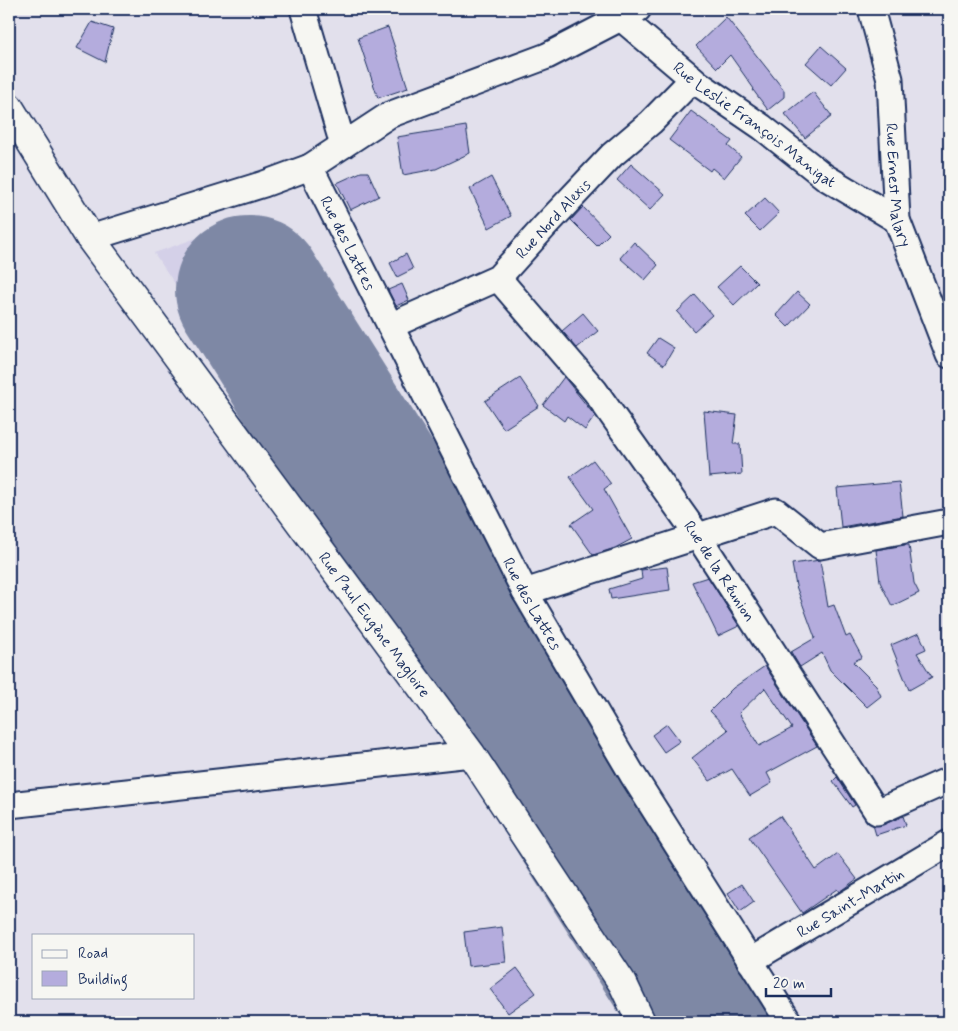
<svg xmlns="http://www.w3.org/2000/svg" width="958" height="1031" font-family="Mynerve,sans-serif">
	<style>
		.built { fill: #d4d0e8 }
		.lines { fill: none; stroke-linecap: round; stroke-linejoin: round }
		.runway { stroke: #7e88a5; stroke-width: 148 }
		.building { fill: #b4acdd; stroke: #1b2f5e; fill-rule: evenodd }
		.minor-casing { stroke: #1b2f5e; stroke-width: 29 }
		.secondary-casing { stroke: #1b2f5e; stroke-width: 31 }
		.minor { stroke: #f6f6f2; stroke-width: 25 }
		.secondary { stroke: #f6f6f2; stroke-width: 28 }
		.labels { text-anchor: middle; stroke-width: 4; stroke-linejoin: round; paint-order: stroke }
		.street-label { font-size: 16px; fill: #1b2f5e; stroke: #f6f6f2 }
	</style>
	<rect width="100%" height="100%" fill="#e2e0ec"/>
	<filter id="ink" filterUnits="userSpaceOnUse"><feTurbulence type="fractalNoise" baseFrequency=".02" numOctaves="2"/><feDisplacementMap in="SourceGraphic" scale="10" xChannelSelector="R" yChannelSelector="G"/><feConvolveMatrix kernelMatrix="1 2 1 2 8 2 1 2 1" color-interpolation-filters="sRGB"/></filter>
	<g filter="url(#ink)">
		<!-- built -->
		<path class="built" d="M259 216 773 1022H670L656 993 154 253Z"/>
		<g class="lines">
			<!-- runway -->
			<path class="runway" d="M249 290 712 1022"/>
		</g>
		<!-- building -->
		<path class="building" d="M726 17 784 90V97L768 110 753 90 754 89 730 55 717 68 696 46Z
			M92 22 113 29 105 62 77 48Z
			M388 27 408 88 378 98 358 38Z
			M821 46 846 68 831 85 806 63Z
			M813 92 832 116 805 138 785 114Z
			M691 111 732 141 728 146 741 157 724 178 712 168 710 171 669 140Z
			M466 126 470 153 436 169 403 175 397 137Z
			M631 164 665 194 650 210 617 180Z
			M361 172H368L379 196 350 210 337 183Z
			M491 177 511 216 489 228 470 189Z
			M765 198 779 213 760 231 745 216Z
			M583 207 609 234 597 246 571 220Z
			M634 242 658 265 645 280 620 258Z
			M406 254 413 269 397 277 390 263Z
			M740 266 757 283 734 305 717 287Z
			M402 284 409 300 396 306 388 290Z
			M797 292 810 304 788 327 776 315Z
			M695 295 712 315 694 331 677 312Z
			M583 313 598 331 577 348 562 331Z
			M658 338 674 348 664 365 647 353Z
			M564 377 595 416 585 430 567 416 564 421 543 405Z
			M520 378 539 406 504 429 485 401Z
			M704 411 737 415 733 444H740L742 474 709 477Z
			M593 460 611 484 604 489 632 539 615 548 593 555 571 524 593 509 570 477Z
			M899 482 903 516 841 527 837 488Z
			M905 545H909L914 583 919 593 892 606 880 582 876 550Z
			M820 560 828 607 834 605 846 637 850 635 862 657 853 662 876 685 881 696 867 707 830 670 822 653 800 667 791 652 815 638 796 586 792 564Z
			M667 567 670 590 611 599 609 589 642 579 641 570Z
			M708 577 739 626 718 636 692 582Z
			M919 633 926 649 917 653 932 677 909 690 891 645Z
			M765 666 817 746 767 773 772 783 750 796 732 769 710 781 692 758 728 730 710 711 733 688ZM765 688 792 728 759 746 739 713Z
			M667 724 680 741 664 752 652 735Z
			M837 777 855 805 852 807 833 781Z
			M780 816 816 870 838 854 857 879 839 892 837 889 802 913 749 837Z
			M903 816 906 825 876 835 873 825H883Z
			M742 884 754 902 740 912 728 893Z
			M502 927 506 962 468 966 464 932Z
			M517 968 536 993 508 1013 490 989Z"/>
		<g class="lines">
			<!-- minor casing -->
			<g class="minor-casing">
				<g id="minor">
					<path d="M303 9 343 145"/>
					<path id="s1" d="M871 9 890 79 897 220 949 355"/>
					<path id="s2" d="M621 18 699 84 762 127 825 177 897 220"/>
					<path id="s3" d="M310 167 525 592 632 774 789 1022"/>
					<path d="M90 238 264 184 310 167 389 115 547 56 638 9"/>
					<path id="s4" d="M498 278 595 391 698 536 877 812 949 780"/>
					<path id="s5" d="M390 326 498 278 545 226 612 155 651 122 693 79"/>
					<path d="M525 592 776 511 820 546 949 522"/>
					<path d="M9 805 471 754"/>
					<path id="s6" d="M750 961 949 843"/>
				</g>
			</g>
			<!-- secondary casing -->
			<g class="secondary-casing">
				<g id="secondary">
					<path id="s7" d="M9 107 90 238 471 754 623 984 641 1022"/>
				</g>
			</g>
			<!-- minor -->
			<use href="#minor" class="minor"/>
			<!-- secondary -->
			<use href="#secondary" class="secondary"/>
		</g>
	</g>
	<g class="labels">
		<!-- street labels -->
		<g class="street-label">
			<text dy="6" stroke="none"><textPath href="#s2" startOffset="171">Rue Leslie François Manigat</textPath></text>
			<text dy="6" stroke="none"><textPath href="#s1" startOffset="179">Rue Ernest Malary</textPath></text>
			<text dy="6" stroke="none"><textPath href="#s5" startOffset="199">Rue Nord Alexis</textPath></text>
			<text dy="6" stroke="none"><textPath href="#s3" startOffset="85">Rue des Lattes</textPath></text>
			<text dy="6" stroke="none"><textPath href="#s4" startOffset="368">Rue de la Réunion</textPath></text>
			<text dy="6" stroke="none"><textPath href="#s3" startOffset="490">Rue des Lattes</textPath></text>
			<text dy="6" stroke="none"><textPath href="#s7" startOffset="634">Rue Paul Eugène Magloire</textPath></text>
			<text dy="6" stroke="none"><textPath href="#s6" startOffset="116">Rue Saint-Martin</textPath></text>
		</g>
	</g>
	<!-- margin -->
	<rect width="958" height="1031" fill="none" stroke="#f6f6f2" stroke-width="30"/>
	<rect x="15" y="15" width="928" height="1001" fill="none" stroke="#1b2f5e" stroke-width="2" filter="url(#ink)"/>
	<!-- legend -->
	<rect x="32" y="934" width="162" height="65" fill="#f6f6f2" stroke="#9ea6b7"/>
	<rect x="42" y="950" width="25" height="8" fill="#f6f6f2" stroke="#9ea6b7"/>
	<text x="78" y="958" font-size="15" fill="#1b2f5e">Road</text>
	<rect x="42" y="971" width="25" height="15" fill="#b4acdd" stroke="#9ea6b7"/>
	<text x="78" y="984" font-size="15" fill="#1b2f5e">Building</text>
	<!-- scale -->
	<path d="M766 988v8h65v-8" fill="none" stroke="#1b2f5e" stroke-width="2.5"/>
	<text x="773" y="988" font-size="15" fill="#1b2f5e" stroke="#f6f6f2" stroke-width="4" paint-order="stroke">20 m</text>
</svg>
